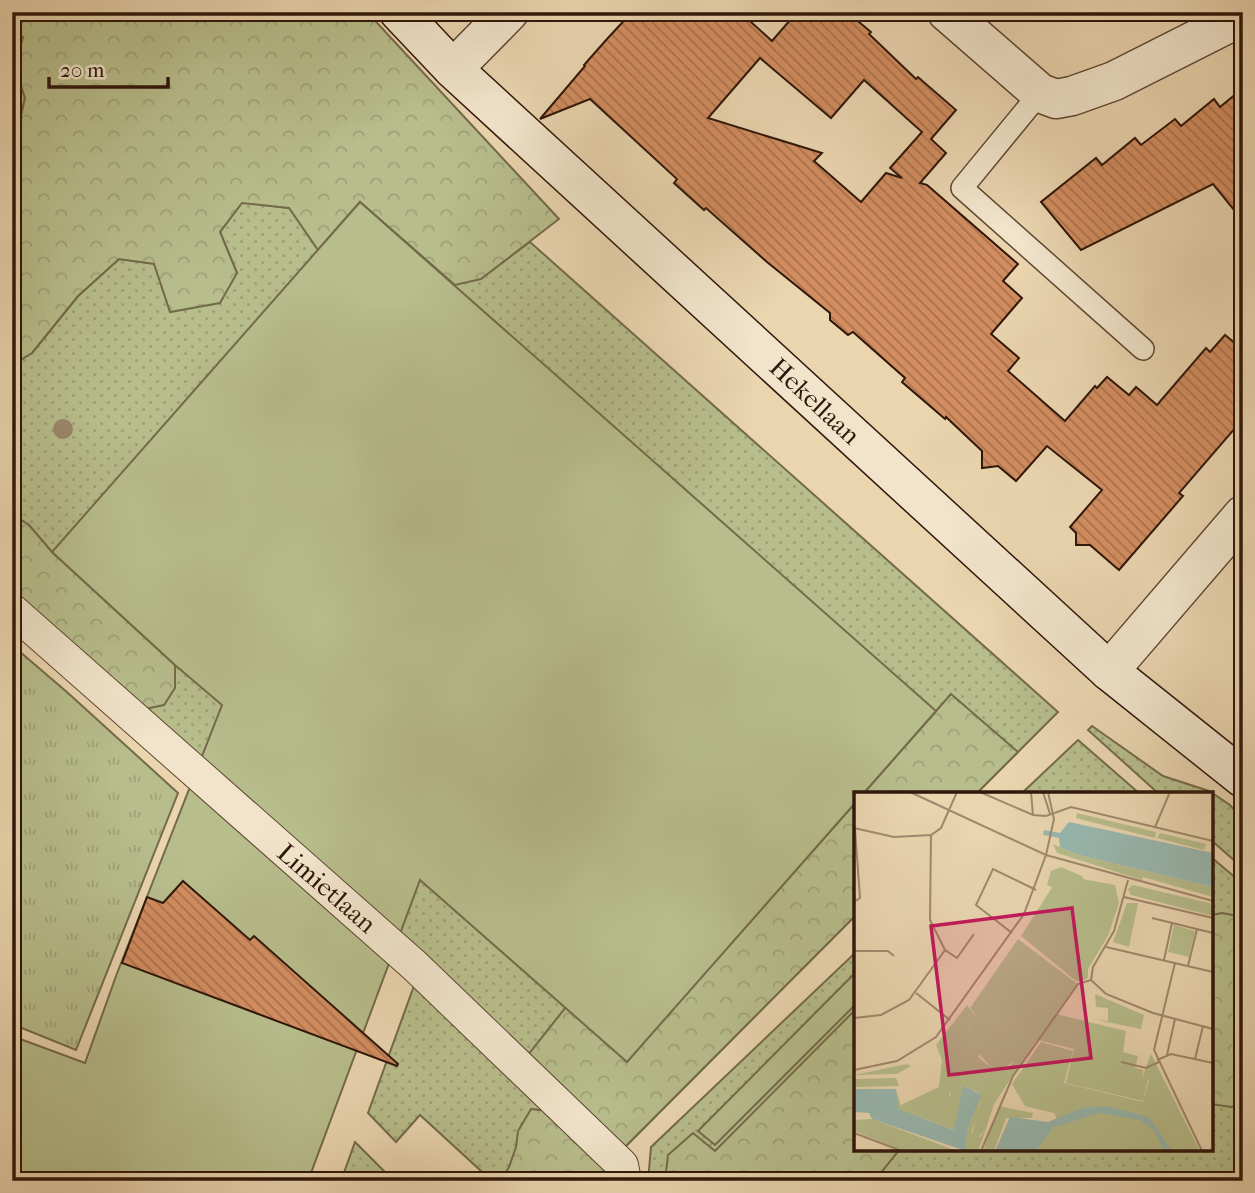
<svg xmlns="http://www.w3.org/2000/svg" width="1255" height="1193" font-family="'IM FELL French Canon',serif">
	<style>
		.grass { fill: url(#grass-dots); stroke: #736a4a; stroke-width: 2 }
		.forest { fill: url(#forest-crowns); stroke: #736a4a; stroke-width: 2 }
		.park { fill: url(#park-tufts); stroke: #736a4a; stroke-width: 2 }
		.pitch { fill: #b7bd8b; stroke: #736a4a; stroke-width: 2 }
		.building { fill: url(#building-back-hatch); stroke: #2f160a; stroke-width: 2; fill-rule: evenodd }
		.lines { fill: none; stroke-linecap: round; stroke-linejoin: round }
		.service-casing { stroke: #5e4633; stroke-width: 24 }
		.pedestrian-casing { stroke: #5e4633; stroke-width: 34 }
		.minor-casing { stroke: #5e4633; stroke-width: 41 }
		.secondary-casing { stroke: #2f160a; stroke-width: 41 }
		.service { stroke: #f1e4cb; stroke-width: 21 }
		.pedestrian { stroke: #f1e4cb; stroke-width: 32 }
		.minor { stroke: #f1e4cb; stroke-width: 38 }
		.secondary { stroke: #f1e4cb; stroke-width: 38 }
		.tree { fill: #9a876a }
		.labels { text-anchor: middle; stroke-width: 7; stroke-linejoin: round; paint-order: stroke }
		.street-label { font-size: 26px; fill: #2f160a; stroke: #f1e4cb }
		.inset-road { fill: none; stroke: #9f896d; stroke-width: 2 }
		.view { fill: #c2185b; fill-opacity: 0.15; stroke: #c2185b; stroke-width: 3.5 }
		.inset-edge { fill: none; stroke: #2f160a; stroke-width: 3.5 }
	</style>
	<defs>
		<pattern id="grass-dots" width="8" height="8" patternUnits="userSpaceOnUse" patternTransform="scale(1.75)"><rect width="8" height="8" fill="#b7bd8b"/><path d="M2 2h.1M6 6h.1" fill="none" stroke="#9ea277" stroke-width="1.8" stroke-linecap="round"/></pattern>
		<pattern id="forest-crowns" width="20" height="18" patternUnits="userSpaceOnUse" patternTransform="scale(1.75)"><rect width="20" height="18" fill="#b7bd8b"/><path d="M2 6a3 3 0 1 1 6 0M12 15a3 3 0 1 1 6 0" fill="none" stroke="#9ea277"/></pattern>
		<pattern id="park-tufts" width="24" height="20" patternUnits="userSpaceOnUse" patternTransform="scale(1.75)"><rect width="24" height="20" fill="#b7bd8b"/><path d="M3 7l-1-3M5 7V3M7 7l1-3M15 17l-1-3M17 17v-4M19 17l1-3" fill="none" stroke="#9ea277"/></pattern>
		<pattern id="building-back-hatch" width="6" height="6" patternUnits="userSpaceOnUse" patternTransform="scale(1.75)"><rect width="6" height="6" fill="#d28d60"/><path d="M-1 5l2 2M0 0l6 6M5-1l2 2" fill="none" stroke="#ab724d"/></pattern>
	</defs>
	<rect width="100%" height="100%" fill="#ead5af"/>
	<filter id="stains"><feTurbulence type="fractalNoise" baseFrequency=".00286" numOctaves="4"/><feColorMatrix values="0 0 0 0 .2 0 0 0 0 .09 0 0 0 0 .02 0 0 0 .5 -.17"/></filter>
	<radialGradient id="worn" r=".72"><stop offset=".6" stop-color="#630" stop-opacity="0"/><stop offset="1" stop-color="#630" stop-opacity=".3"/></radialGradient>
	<!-- grass -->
	<path class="grass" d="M24 36 15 67 25 98 18 129 16 160 12 164V41Z
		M242 202 289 208 360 202 481 278 530 242 1058 712 976 794H856V915L622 1150 140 710 52 552 29 525 12 514V365L32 353 78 296 119 259 237 273 220 232Z
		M1092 726 1163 776 1209 791 1230 805 1243 820V868L1211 840V794H1159L1088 730Z
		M1078 740 1140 794H1021Z
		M1211 857 1243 884V1181H648L651 1147 856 952V1149H1211Z
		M415 983 611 1171 609 1181H474L481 1171 420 1115 396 1142 368 1113Z
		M355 1142 394 1181H341Z"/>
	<!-- forest -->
	<path class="forest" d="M12 12H367L559 219 481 279 455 285 360 202 318 250 289 208 242 203 220 232 237 273 220 303 170 312 154 264 119 259 78 296 32 353 12 365V164L16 160 18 129 25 98 15 67 23 37 12 41Z
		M12 514 29 525 52 552 175 665V688L164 705 140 710 12 600Z
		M951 694 1018 752 976 794H863Z
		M856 802V915L622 1150 524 1060 566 1007 627 1061Z
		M1222 913 1243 917V1103L1231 1107 1211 1104V915Z
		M856 1009V1149H900L879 1175V1181H665L668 1155 693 1133 715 1151Z
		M531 1109 548 1111 611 1171 609 1181H500L509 1167 516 1147 518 1131Z"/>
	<!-- park -->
	<path class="park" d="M12 645 68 693 178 793 76 1050 12 1024Z"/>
	<!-- pitch -->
	<path class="pitch" d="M360 202 936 711 863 794H856V802L627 1062 420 880 308 1181H12V1036L85 1063 116 976 222 705 175 665 52 552Z
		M856 972V1004L715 1145 698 1131Z"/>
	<!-- building -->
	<path class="building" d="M632 12H740L772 41 797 12H847L871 32 869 34 916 79 918 77 956 110 931 139 946 153 920 183 927 185 1018 264 1003 281 1022 298 991 334 1019 358 1008 371 1065 421 1095 386 1097 388 1107 377 1129 395 1136 387 1157 405 1206 348 1210 352 1225 335 1243 350V419L1179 493 1183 496 1119 570 1090 545H1076V533L1070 527 1102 490 1047 446 1016 481 998 466 982 468V451L946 417 945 419 902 382 905 378 853 332 848 335 830 320V313L767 262 706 208 704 210 674 183 677 179 590 99 540 119 585 66 584 65 607 39ZM760 58 831 118 864 80 922 132 890 168 902 178 886 173 861 202 814 161 822 153 708 118Z
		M1243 88V221L1213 184 1081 250 1041 202 1096 158 1102 165 1135 138 1141 145 1175 119 1181 126 1214 99 1220 107Z
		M183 881 250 940 254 936 398 1064 397 1066 122 963 147 897 163 903Z"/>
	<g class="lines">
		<!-- service casing -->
		<g class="service-casing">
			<path id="service" d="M1040 93 962 188 1143 349"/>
		</g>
		<!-- pedestrian casing -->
		<g class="pedestrian-casing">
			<path id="pedestrian" d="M12 610 414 965 622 1165 625 1181"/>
		</g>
		<!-- minor casing -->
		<g class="minor-casing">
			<path id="minor" d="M947 12 1040 93 1056 99 1072 96 1114 81 1243 16
				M453 69 509 12
				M1109 671 1243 515"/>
		</g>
		<!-- secondary casing -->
		<g class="secondary-casing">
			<path id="secondary" d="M399 12 453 69 1109 671 1243 778"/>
		</g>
		<!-- service -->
		<use href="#service" class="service"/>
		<!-- pedestrian -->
		<use href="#pedestrian" class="pedestrian"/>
		<!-- minor -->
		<use href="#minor" class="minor"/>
		<!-- secondary -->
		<use href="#secondary" class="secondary"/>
	</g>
	<!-- trees -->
	<circle class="tree" cx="63" cy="429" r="10"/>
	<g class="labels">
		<!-- street labels -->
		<g class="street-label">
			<text transform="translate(815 401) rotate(43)" y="9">Hekellaan</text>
			<text transform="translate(327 888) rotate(41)" y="9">Limietlaan</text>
		</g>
	</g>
	<!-- overview -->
	<g transform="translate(854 792)">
		<rect width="359" height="359" fill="#ead5af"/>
		<path d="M223 21 302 40 301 46 233 29 222 26ZM306 41 352 52 350 58 303 46ZM199 52 225 63 359 95V105L289 85 288 88 203 61ZM212 84 261 93 265 111 254 144 234 177V186L228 189H222L167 144 204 86ZM279 93 359 112V124L277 103 274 97ZM273 111H284L275 155 259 150ZM320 133 341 139 335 165 314 160ZM164 147 223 192 177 256 149 277 145 290 123 300 109 293 101 338 43 317 42 297 47 314 96 308 99 280 114 279 122 286 136 274 115 251 121 222 116 216ZM241 202 290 223 287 237 239 227 254 229V216L242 215ZM53 272 57 274 43 282 0 283ZM42 286 45 294 0 295V287ZM126 304 125 322 117 340 126 345 132 337 124 359H112L113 339ZM145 314 179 321 178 326H152L140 359H129Z" fill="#b7bd8b"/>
		<path d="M207 75 228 84 237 102 229 106 215 103 193 93 197 79ZM193 110 205 114 212 128 211 136 202 141 187 129 186 119ZM256 127 253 144 240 159 241 148ZM182 132 207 153 235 164 231 185 223 187 184 152ZM169 151 223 192 213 205 206 201 212 193 164 160ZM113 213 122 225 114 237 120 242 115 251 128 252 124 265 140 278 127 291 119 284 114 285V279L99 280 103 289 95 303 103 311 98 334 47 313 85 295 88 268 82 253ZM171 252 177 256 140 312 132 337 122 347 117 345 126 314 123 300 145 290V279L154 277ZM18 327 103 359H50L0 339V328Z" fill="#b7bd8b"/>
		<path d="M187 250 219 259 210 291 289 310 295 288 288 286 297 262 346 359H182L192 342 205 332 200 321 171 314 158 292Z" fill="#b7bd8b"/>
		<path d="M166 161 212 193 194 220 272 239 269 260 284 264 281 276 289 278 288 286 294 288 289 309 212 291 220 257 176 246 160 269 114 237Z" fill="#b7bd8b"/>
		<path d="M215 30 359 61V95L225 63 206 55 205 46 189 43 190 38 206 41ZM109 293 127 303 113 339 112 359 18 327 15 321 0 320V297H42L44 317 100 338ZM253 314 295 325 318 359H310L300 339 286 328 245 321 199 336 182 359H141L156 325 194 330 228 316Z" fill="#98b8b0"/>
		<path class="inset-road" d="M56 0 192 63 200 27 194 0M126 0 179 23 192 24 217 15 359 49M177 0 179 23M189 0 196 22M301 35 316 0M0 36 40 45 77 43 87 36 103 0M77 43 76 128 91 158M270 105 359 126M0 110 6 106 1 37M298 126 359 141M158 141 122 113 139 77 182 98M252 155 359 180M91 158 103 166 120 142M0 159H34L40 164M310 168 318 131M321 171 300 258 348 359M334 174 343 137M237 188 252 202 299 221 359 237M237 188 239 175 260 139 274 88M62 201 96 228M0 226 27 223 55 208 91 158M313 263 321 227M341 267 349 234M303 268 317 262 359 271M267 270 292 276 305 270M0 278 43 269 82 245 170 122 192 63 359 109M0 341 48 359M127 359 159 284 224 192 237 188"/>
		<path class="view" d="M218 116 237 266 95 283 77 134Z"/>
		<rect width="359" height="359" class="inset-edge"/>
	</g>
	<!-- margin -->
	<rect width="1255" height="1193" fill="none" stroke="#ead5af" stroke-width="42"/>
	<rect x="14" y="14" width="1227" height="1165" fill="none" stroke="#2f160a" stroke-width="3.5"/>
	<rect x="21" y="21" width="1213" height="1151" fill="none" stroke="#2f160a" stroke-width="2"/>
	<!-- scale -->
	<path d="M49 77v10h119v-10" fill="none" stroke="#2f160a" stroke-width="3.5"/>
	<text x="60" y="77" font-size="21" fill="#2f160a" stroke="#f1e4cb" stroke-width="5" paint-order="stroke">20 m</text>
	<rect width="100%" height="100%" filter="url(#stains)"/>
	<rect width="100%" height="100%" fill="url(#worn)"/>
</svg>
